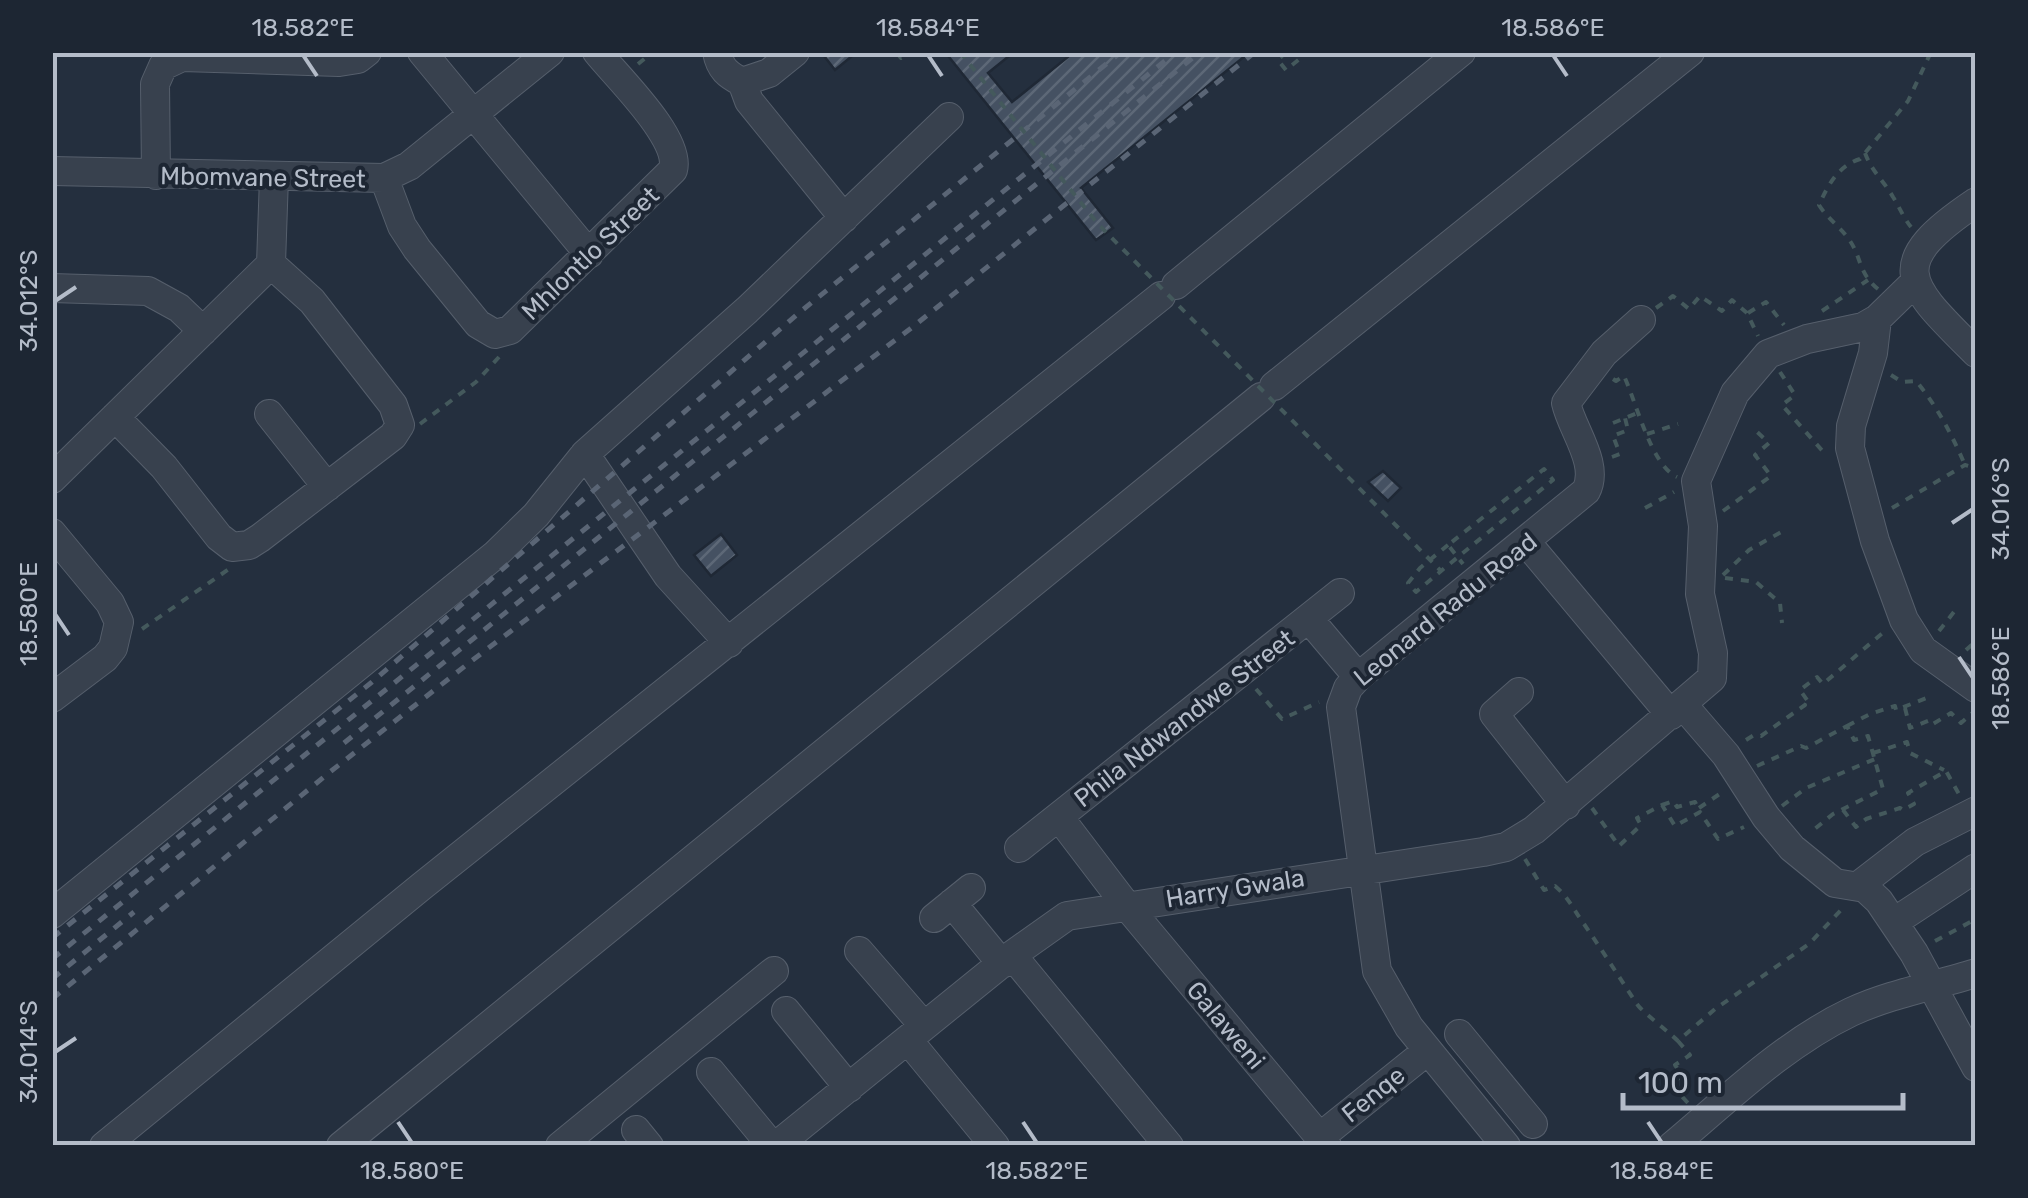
<svg xmlns="http://www.w3.org/2000/svg" width="2028" height="1198" font-family="Rubik,sans-serif">
	<style>
		.building { fill: url(#building-hatch); stroke: #1f2835; stroke-width: 2.5 }
		.lines { fill: none; stroke-linecap: round; stroke-linejoin: round }
		.minor-casing { stroke: #565f6c; stroke-width: 30 }
		.path { stroke: #44595c; stroke-width: 4; stroke-dasharray: 8 8; stroke-linecap: butt }
		.minor { stroke: #38414e; stroke-width: 28 }
		.rail { stroke: #5a6575; stroke-width: 5; stroke-dasharray: 10 10; stroke-linecap: butt }
		.path-bridge { stroke: #44595c; stroke-width: 4; stroke-dasharray: 8 8; stroke-linecap: butt }
		.ticks { fill: none; stroke: #b4bcc9; stroke-width: 4 }
		.labels { text-anchor: middle; stroke-width: 8; stroke-linejoin: round; paint-order: stroke }
		.street-label { font-size: 25px; fill: #b4bcc9; stroke: #1d2633 }
		.neatline { fill: none; stroke: #b4bcc9; stroke-width: 4 }
		.ticks-label { font-size: 25px; text-anchor: middle; fill: #b4bcc9 }
	</style>
	<defs>
		<pattern id="building-hatch" width="6" height="6" patternUnits="userSpaceOnUse" patternTransform="scale(2.5)"><rect width="6" height="6" fill="#455162"/><path d="M-1 1l2-2M0 6l6-6M5 7l2-2" fill="none" stroke="#5d6877"/></pattern>
	</defs>
	<rect width="100%" height="100%" fill="#242f3e"/>
	<!-- building -->
	<path class="building" d="M821 52H857L835 70Z
		M945 52H1014L988 73 1012 102 1074 52H1250L1081 188 1113 228 1096 240Z
		M1383 471 1401 488 1388 501 1368 482Z
		M721 534 737 555 711 576 694 555Z"/>
	<g class="lines">
		<!-- minor casing -->
		<g class="minor-casing">
			<path id="minor" d="M422 52 589 254
				M717 52C720 69 728 75 742 82L769 73 795 52
				M742 82 749 101 844 218
				M52 171 384 178 409 166 550 52
				M156 175 155 84 163 66 182 57 339 62 358 59 367 52
				M384 178 402 226 417 249 478 324 495 334 510 330 673 170C682 139 617 77 597 52
				M1976 202C1882 265 1907 284 1976 353
				M1176 285 1461 52
				M52 288 148 291 179 308 203 331
				M1877 319 1873 353 1851 426 1850 448 1875 541 1904 620 1923 650 1976 688
				M1274 386 1690 52
				M269 414 327 487
				M115 417 164 467 219 537 232 547 249 545 260 538 393 436 400 425 393 405 312 301 271 264
				M585 454 668 576 729 643
				M52 479 271 264 274 177
				M52 533 110 603 119 622 113 648 105 658 52 698
				M1527 543 1671 715
				M1309 619 1358 677
				M1519 692 1494 714 1566 805
				M1683 705 1726 755 1766 817 1792 848 1835 883 1865 888 1879 901 1914 953 1976 1067
				M1059 817 1126 905 1327 1146
				M1019 848 1340 593
				M1858 886 1915 842 1976 811
				M952 903 1002 964
				M52 914 495 555 536 515 585 454 747 310 949 117
				M934 918 971 888
				M1894 922 1976 868
				M859 951 924 1026
				M1012 955 1169 1146
				M786 1011 849 1088
				M1459 1034 1533 1124
				M908 1040 995 1146
				M711 1072 772 1146
				M636 1130 649 1146
				M1320 1137 1427 1051
				M104 1146 422 886 1161 296
				M341 1146 1261 397
				M560 1146 774 971
				M776 1146 1012 955 1067 916 1483 852 1506 847 1534 830 1712 678 1713 653 1700 594 1703 526 1696 481 1735 393 1768 354 1807 339 1863 327 1877 319 1915 282
				M1506 1146 1409 1027 1377 971 1341 707 1348 688 1358 677 1586 491C1600 464 1572 430 1566 403L1604 353 1641 320
				M1672 1146C1729 1098 1784 1044 1851 1012 1890 994 1934 986 1976 973"/>
		</g>
		<!-- path -->
		<path class="path" d="M896 52 901 58 908 52
			M1286 52 1278 60 1286 70 1308 52
			M638 64 653 52
			M1865 153C1872 172 1884 181 1893 197 1900 208 1903 217 1911 227
			M1878 289C1858 273 1862 257 1848 238 1839 226 1827 218 1819 205 1828 185 1838 166 1860 159L1908 101 1931 52
			M1656 308 1673 296 1689 309 1700 296 1722 311 1732 300 1747 313 1758 336
			M1822 311 1868 280
			M1748 313 1766 302 1784 325
			M1780 372 1795 395 1782 405 1827 456
			M1891 375 1902 382 1916 381C1937 406 1952 435 1965 465
			M1613 379 1616 381 1624 376C1637 404 1651 465 1677 477
			M1613 423 1640 412
			M420 424 476 382 499 357
			M1647 434 1678 424
			M1612 457 1620 454 1613 436 1628 430 1625 418
			M1645 508 1674 492
			M1892 508 1965 465 1976 468
			M1723 511 1771 476 1755 455 1769 443 1755 430
			M1448 545 1420 568 1408 583 1416 592C1461 554 1507 517 1553 480L1544 469 1448 545 1463 564
			M1723 575 1749 550 1783 531
			M1725 578 1756 582 1780 603 1782 623
			M142 629 229 569
			M1939 631 1957 608
			M1966 650 1976 641
			M1256 689 1282 719 1319 702
			M1905 708 1910 728 1930 720 1933 724 1951 713 1961 723 1976 710
			M1847 726 1870 714 1895 706 1896 710 1929 697
			M1746 740 1754 735 1761 736 1805 705 1802 704 1807 700 1800 690 1817 677 1823 684 1886 630
			M1873 753 1907 742 1910 753 1944 770
			M1757 766 1801 746 1806 748 1847 726 1854 740 1868 736 1883 789 1833 814 1811 832
			M1662 805 1673 801 1677 807 1695 802 1700 812
			M1782 806 1806 788 1875 759
			M1592 808 1619 846 1641 825 1637 818 1662 805 1675 826 1700 812 1718 839 1744 827
			M1699 808 1724 791
			M1843 810 1856 827 1866 819 1900 808 1903 810 1914 804 1908 793 1946 771 1960 796
			M1525 859 1544 890 1555 886C1569 898 1573 909 1584 924 1602 950 1619 977 1637 1004 1641 1011 1669 1032 1678 1041L1715 1009 1809 944 1842 909
			M1935 941 1976 919
			M1678 1041 1690 1055 1675 1065 1682 1075 1671 1085 1689 1104"/>
		<!-- minor -->
		<use href="#minor" class="minor"/>
		<!-- rail -->
		<path class="rail" d="M344 743 1200 52
			M52 938 372 682 800 312 1121 52
			M52 959 1176 52
			M52 979 134 912
			M52 999 330 772 474 659 910 329 1255 52"/>
		<!-- path-bridge -->
		<path class="path-bridge" d="M960 52 1098 224 1440 570"/>
	</g>
	<!-- ticks -->
	<path class="ticks" d="M303 55 317 76M928 55 942 76M1553 55 1567 76M55 301 76 287M1952 523 1973 509M55 614 69 635M1959 657 1973 678M55 1052 76 1038M398 1122 412 1143M1023 1122 1037 1143M1648 1122 1662 1143"/>
	<g class="labels">
		<!-- street labels -->
		<g class="street-label">
			<text transform="translate(263 177) rotate(1)" y="9">Mbomvane Street</text>
			<text transform="translate(590 253) rotate(-44)" y="9">Mhlontlo Street</text>
			<text transform="translate(1445 609) rotate(-39)" y="9">Leonard Radu Road</text>
			<text transform="translate(1184 718) rotate(-38)" y="9">Phila Ndwandwe Street</text>
			<text transform="translate(1235 888) rotate(-9)" y="9">Harry Gwala</text>
			<text transform="translate(1226 1025) rotate(50)" y="9">Galaweni</text>
			<text transform="translate(1373 1094) rotate(-39)" y="9">Fenqe</text>
		</g>
	</g>
	<!-- border -->
	<rect width="2028" height="1198" fill="none" stroke="#1d2633" stroke-width="110"/>
	<!-- scale -->
	<path d="M1623 1093v15h280v-15" fill="none" stroke="#b4bcc9" stroke-width="5"/>
	<text x="1638" y="1093" font-size="30" fill="#b4bcc9" stroke="#1d2633" stroke-width="8" paint-order="stroke">100 m</text>
	<rect x="55" y="55" width="1918" height="1088" class="neatline"/>
	<g class="ticks-label">
		<text x="303" y="36">18.582°E</text>
		<text x="928" y="36">18.584°E</text>
		<text x="1553" y="36">18.586°E</text>
		<text transform="translate(28 301) rotate(-90)" y="9">34.012°S</text>
		<text transform="translate(2000 509) rotate(-90)" y="9">34.016°S</text>
		<text transform="translate(28 614) rotate(-90)" y="9">18.580°E</text>
		<text transform="translate(2000 678) rotate(-90)" y="9">18.586°E</text>
		<text transform="translate(28 1052) rotate(-90)" y="9">34.014°S</text>
		<text x="412" y="1179">18.580°E</text>
		<text x="1037" y="1179">18.582°E</text>
		<text x="1662" y="1179">18.584°E</text>
	</g>
</svg>
